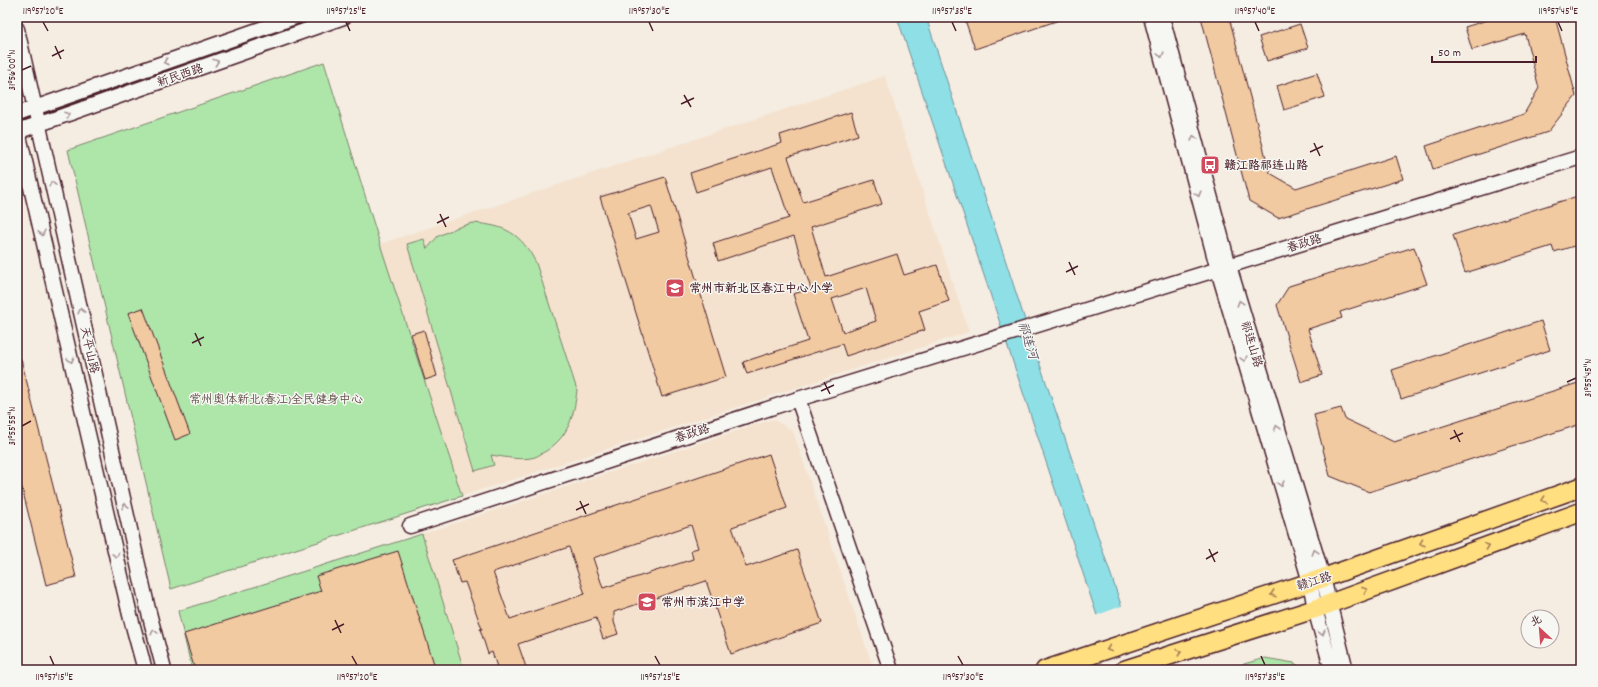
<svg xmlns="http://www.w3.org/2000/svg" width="1598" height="687" font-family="Dekko,'LXGW WenKai TC',sans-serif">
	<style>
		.built { fill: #f4e2ce }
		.green { fill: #aee6aa; stroke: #7c826a }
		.water { fill: #8edfe6; stroke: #73929b }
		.pier { fill: #f5ede2 }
		.building { fill: #f1caa1; stroke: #4a1f2b; fill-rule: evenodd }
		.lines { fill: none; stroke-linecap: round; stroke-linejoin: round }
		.minor-casing { stroke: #4a1f2b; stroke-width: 17 }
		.major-casing { stroke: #4a1f2b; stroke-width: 21 }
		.minor { stroke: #f6f6f2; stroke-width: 14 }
		.major { stroke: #ffdf80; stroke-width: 18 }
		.oneway { stroke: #a99598 }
		.oneway2 { stroke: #a47f56 }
		.ticks { fill: none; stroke: #4a1f2b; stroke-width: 1.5 }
		.labels { text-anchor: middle; stroke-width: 3; stroke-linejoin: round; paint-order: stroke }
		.street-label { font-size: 12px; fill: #4a1f2b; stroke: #f6f6f2 }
		.poi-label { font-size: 12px; font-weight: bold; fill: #4a1f2b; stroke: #f6f6f2; text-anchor: start }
		.park-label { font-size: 12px; fill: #63514b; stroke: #f6f6f2 }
		.water-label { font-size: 13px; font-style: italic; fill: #5b4f5a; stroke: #f6f6f2 }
		.neatline { fill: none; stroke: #4a1f2b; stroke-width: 1.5 }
		.ticks-label { font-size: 10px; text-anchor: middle; fill: #4a1f2b }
	</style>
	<rect width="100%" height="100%" fill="#f5ede2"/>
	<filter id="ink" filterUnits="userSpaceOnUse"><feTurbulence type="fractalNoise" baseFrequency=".025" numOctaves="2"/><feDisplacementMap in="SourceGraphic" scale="8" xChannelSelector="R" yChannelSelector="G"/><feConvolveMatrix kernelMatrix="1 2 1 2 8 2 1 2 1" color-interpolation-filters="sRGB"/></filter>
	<g filter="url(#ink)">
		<!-- built -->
		<path class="built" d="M885 76 969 332 462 496 380 244Z
			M773 419 793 431 874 670H464L422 534Z"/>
		<!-- green -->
		<path class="green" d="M324 62 380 244 462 496 171 589 68 150Z
			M472 223C505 225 521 233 536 263L577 390C574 416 569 436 546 451 542 453 538 456 535 457 523 461 504 457 491 455L494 465 475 471 407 244 424 239 427 249 438 236 456 228Z
			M422 534 464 670H192L178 611Z
			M1265 658 1294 663 1305 670H1223Z"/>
		<!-- water -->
		<path class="water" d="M897 17H926L1022 311 1143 670H1115L1000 323Z"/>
		<!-- pier -->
		<path class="pier" d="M1124 605 1145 670H1113L1095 616Z"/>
		<!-- building -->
		<path class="building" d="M974 17H1062V19L975 49 965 20Z
			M1201 17H1229L1270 173 1296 188 1396 156 1403 179 1278 218 1249 201Z
			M1497 17H1555L1576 96 1548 132 1433 169 1426 146 1524 114 1539 88 1525 34 1472 50 1465 27Z
			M1300 24 1308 48 1267 61 1259 37Z
			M1317 73 1325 97 1284 110 1277 86Z
			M851 112 858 135 788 157 803 202 874 180 882 204 811 227 826 277 897 254 904 275 937 265 949 301 919 311 925 330 846 356 842 344 747 374 743 362 808 341 793 294 811 289 794 236 718 261 713 243 789 218 772 167 696 192 690 173 782 143 780 135ZM866 288 876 321 843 332 832 299Z
			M665 177 726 377 662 397 600 197ZM651 206 659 232 636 239 628 213Z
			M1581 195V244L1554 252 1552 246 1465 273 1453 235Z
			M1414 247 1427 284 1340 312 1342 318 1308 329 1322 375 1301 382 1277 305 1289 286Z
			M143 308 190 434 175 440 128 313Z
			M1541 321 1550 350 1401 399 1392 370Z
			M424 330 437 376 425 380 411 334Z
			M17 359H21L76 577 46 585 17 468Z
			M1581 382V424L1369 492 1330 476 1314 415 1341 408 1345 419 1394 442Z
			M769 454 787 508 732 527 746 567 797 550 822 623 731 654 706 581 614 612V622L618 634 603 639 596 618 518 644 527 670H498L492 652 488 654 480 629H482L465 582 460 583 452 560ZM691 525 698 548 691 550 693 559 603 588 593 558ZM569 547 585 594 510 619 493 572Z
			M398 551 436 670H195L184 634 321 591 316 576Z"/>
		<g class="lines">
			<!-- minor casing -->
			<g class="minor-casing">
				<path id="minor" d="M1151 17 1218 270 1310 582 1315 609 1332 670
					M1162 17 1229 266 1323 578 1346 670
					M17 29 148 609 164 670
					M17 114 295 17
					M17 127 130 615 145 670
					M17 132 344 17
					M798 399 891 670
					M410 526 798 399 1581 157"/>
			</g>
			<!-- major casing -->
			<g class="major-casing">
				<path id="major" d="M1045 670 1323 578 1581 487
					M1124 670 1315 609 1581 512"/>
			</g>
			<!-- minor -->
			<use href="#minor" class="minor"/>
			<!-- major -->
			<use href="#major" class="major"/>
		</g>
		<!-- one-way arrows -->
		<defs><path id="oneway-chevron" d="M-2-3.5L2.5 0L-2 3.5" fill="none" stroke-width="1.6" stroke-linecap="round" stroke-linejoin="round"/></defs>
		<g class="oneway">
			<use href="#oneway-chevron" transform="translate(1161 55) rotate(75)"/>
			<use href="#oneway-chevron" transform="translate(166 62) rotate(161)"/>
			<use href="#oneway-chevron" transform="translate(216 62) rotate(-19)"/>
			<use href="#oneway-chevron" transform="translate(67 115) rotate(-19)"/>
			<use href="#oneway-chevron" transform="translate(1194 138) rotate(-105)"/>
			<use href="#oneway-chevron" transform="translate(52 184) rotate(-103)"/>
			<use href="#oneway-chevron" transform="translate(1198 194) rotate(75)"/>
			<use href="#oneway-chevron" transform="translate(42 233) rotate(77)"/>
			<use href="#oneway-chevron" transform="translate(1240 303) rotate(-107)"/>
			<use href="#oneway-chevron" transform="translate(81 311) rotate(-103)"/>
			<use href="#oneway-chevron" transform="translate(1244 359) rotate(74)"/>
			<use href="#oneway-chevron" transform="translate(71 360) rotate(77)"/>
			<use href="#oneway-chevron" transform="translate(1277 428) rotate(-107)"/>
			<use href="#oneway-chevron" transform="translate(1281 484) rotate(74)"/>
			<use href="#oneway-chevron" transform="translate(125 506) rotate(-103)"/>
			<use href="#oneway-chevron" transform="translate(1315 552) rotate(-107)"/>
			<use href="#oneway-chevron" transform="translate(116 555) rotate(77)"/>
			<use href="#oneway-chevron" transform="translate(154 632) rotate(-104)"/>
			<use href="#oneway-chevron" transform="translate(1322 633) rotate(75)"/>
		</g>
		<g class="oneway2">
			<use href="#oneway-chevron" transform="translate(1544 500) rotate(161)"/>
			<use href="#oneway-chevron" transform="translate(1422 543) rotate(161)"/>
			<use href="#oneway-chevron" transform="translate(1487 546) rotate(-20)"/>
			<use href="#oneway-chevron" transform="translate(1365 590) rotate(-20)"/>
			<use href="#oneway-chevron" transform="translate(1273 594) rotate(161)"/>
			<use href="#oneway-chevron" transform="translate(1109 649) rotate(162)"/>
			<use href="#oneway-chevron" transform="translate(1179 652) rotate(-18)"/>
		</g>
	</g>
	<!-- ticks -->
	<path class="ticks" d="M43 22 48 31M346 22 350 31M649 22 653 31M952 22 956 31M1255 22 1259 31M1558 22 1562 31M55 46 61 59M52 56 64 50M22 70 31 66M684 95 691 107M681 104 694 98M1314 143 1320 156M1310 152 1323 146M440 214 446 227M437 223 449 217M1069 262 1075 275M1066 272 1078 266M195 333 201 346M192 343 204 337M824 382 830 394M1567 382 1576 378M821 391 834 385M22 426 31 421M1454 430 1460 442M1450 439 1463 433M580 501 586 514M576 510 589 504M1209 549 1215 562M1206 559 1218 552M335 620 341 633M332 630 344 624M50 656 54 665M352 656 357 665M655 656 660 665M958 656 963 665M1261 656 1265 665"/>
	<!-- icons -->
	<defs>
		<g id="bus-square" transform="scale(1)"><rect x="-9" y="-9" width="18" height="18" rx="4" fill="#d1495b" stroke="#f6f6f2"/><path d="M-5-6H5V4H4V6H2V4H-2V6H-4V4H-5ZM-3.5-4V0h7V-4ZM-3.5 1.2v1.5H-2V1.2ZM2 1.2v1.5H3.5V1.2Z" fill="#fff"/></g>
		<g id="school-square" transform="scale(1)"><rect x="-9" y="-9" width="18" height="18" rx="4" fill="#d1495b" stroke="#f6f6f2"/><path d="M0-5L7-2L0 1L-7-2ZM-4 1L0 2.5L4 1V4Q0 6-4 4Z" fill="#fff"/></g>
	</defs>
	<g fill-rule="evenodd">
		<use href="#bus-square" x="1210" y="165"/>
		<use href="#school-square" x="675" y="288"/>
		<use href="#school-square" x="647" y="602"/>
	</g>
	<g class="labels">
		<!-- street labels -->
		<g class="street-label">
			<text transform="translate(180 75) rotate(-19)" y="4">新民西路</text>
			<text transform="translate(1304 243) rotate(-17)" y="4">春政路</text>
			<text transform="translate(1252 344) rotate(73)" y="4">祁连山路</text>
			<text transform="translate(90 350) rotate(77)" y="4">天平山路</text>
			<text transform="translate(692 433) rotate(-18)" y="4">春政路</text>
			<text transform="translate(1314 581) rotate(-18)" y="4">赣江路</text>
		</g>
		<!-- poi labels -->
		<g class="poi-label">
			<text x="1224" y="169">赣江路祁连山路</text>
			<text x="689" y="292">常州市新北区春江中心小学</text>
			<text x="661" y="606">常州市滨江中学</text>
		</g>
		<!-- park labels -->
		<g class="park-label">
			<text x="276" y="403">常州奥体新北(春江)全民健身中心</text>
		</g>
		<!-- water labels -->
		<g class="water-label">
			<text transform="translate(1029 340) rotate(72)" y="5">祁连河</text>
		</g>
	</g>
	<!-- margin -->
	<rect width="1598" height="687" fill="none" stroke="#f6f6f2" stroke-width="44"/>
	<!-- north arrow -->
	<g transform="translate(1540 629) rotate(334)"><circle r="19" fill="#f6f6f2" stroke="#b1a0a2"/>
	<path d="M0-3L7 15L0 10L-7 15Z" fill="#d1495b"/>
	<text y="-6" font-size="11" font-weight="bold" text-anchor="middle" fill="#4a1f2b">北</text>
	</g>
	<!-- scale -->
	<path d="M1432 56v6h104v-6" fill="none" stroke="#4a1f2b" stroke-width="2"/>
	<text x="1438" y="56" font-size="12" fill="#4a1f2b" stroke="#f6f6f2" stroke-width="3" paint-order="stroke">50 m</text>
	<rect x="22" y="22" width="1554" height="643" class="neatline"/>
	<g class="ticks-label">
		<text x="43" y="14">119°57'20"E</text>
		<text x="346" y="14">119°57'25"E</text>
		<text x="649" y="14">119°57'30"E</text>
		<text x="952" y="14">119°57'35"E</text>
		<text x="1255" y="14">119°57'40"E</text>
		<text x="1558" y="14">119°57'45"E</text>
		<text transform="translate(11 70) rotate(-90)" y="4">31°56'00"N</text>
		<text transform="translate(1587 378) rotate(-90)" y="4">31°55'45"N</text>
		<text transform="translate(11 426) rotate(-90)" y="4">31°55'55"N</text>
		<text x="54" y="680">119°57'15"E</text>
		<text x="357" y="680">119°57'20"E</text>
		<text x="660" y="680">119°57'25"E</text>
		<text x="963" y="680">119°57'30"E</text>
		<text x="1265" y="680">119°57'35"E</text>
	</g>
</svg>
